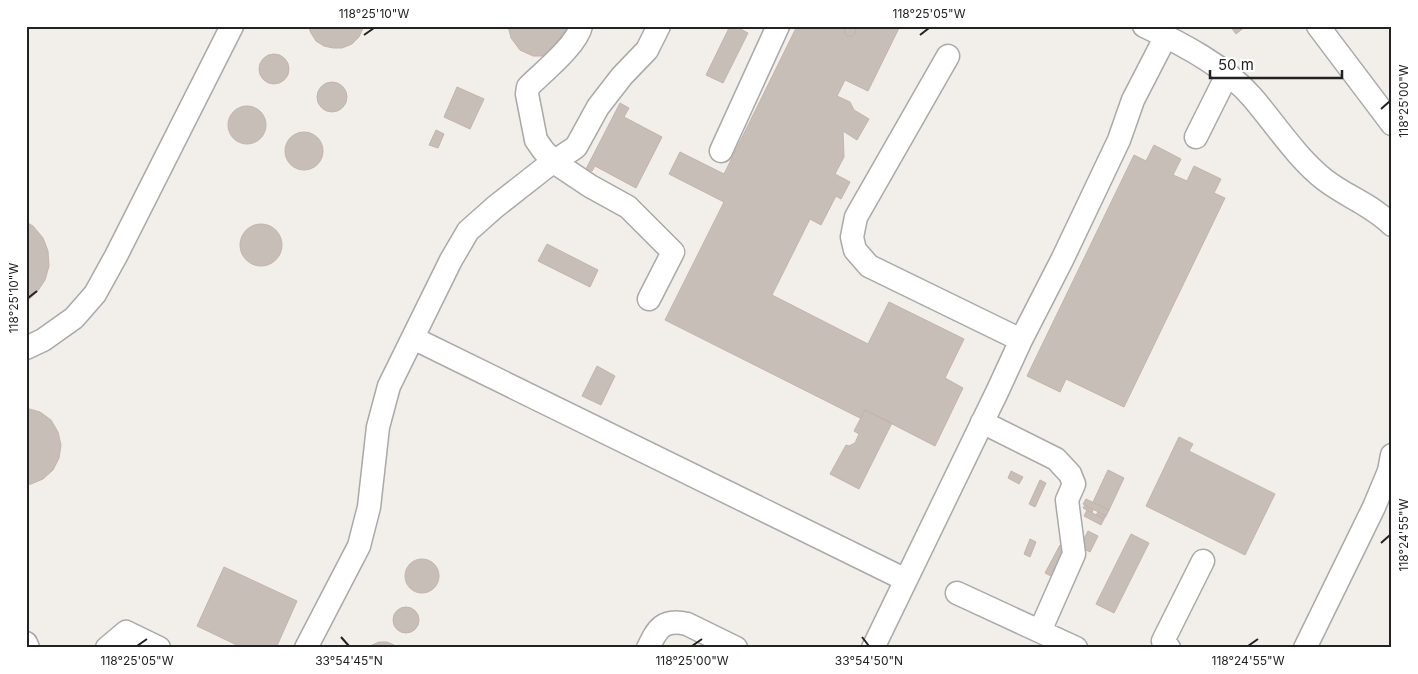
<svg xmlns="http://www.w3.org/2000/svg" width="1418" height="674" font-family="Inter,sans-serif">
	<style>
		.building { fill: #c7beb8; stroke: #c4b4ab }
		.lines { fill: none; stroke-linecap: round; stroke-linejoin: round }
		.minor-casing { stroke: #a9a9a9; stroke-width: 25 }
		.minor { stroke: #fff; stroke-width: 22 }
		.ticks { fill: none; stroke: #222; stroke-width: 2 }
		.neatline { fill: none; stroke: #222; stroke-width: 2 }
		.ticks-label { font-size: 12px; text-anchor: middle; fill: #222 }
	</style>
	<rect width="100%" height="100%" fill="#f2eee9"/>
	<!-- building -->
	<path class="building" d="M844.5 31a5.5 5.5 0 1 1 11 0a5.5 5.5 0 1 1-11 0Z
		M308 26H364L359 37 352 44 342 48H333L324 46 316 41 311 33Z
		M508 26H573L548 56H533L520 50 511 38Z
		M730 26H735L748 33 723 83 706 75Z
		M797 26H900L868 91 845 80 837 96 850 102 854 110 869 119 857 140 843 131 844 157 835 174 850 182 841 199 836 196 821 225 810 219 772 295 868 344 889 302 964 339 945 378 963 388 935 446 865 410 860 418 665 320 724 202 669 174 680 152 724 174Z
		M1230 26H1246L1236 34Z
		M259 69a15 15 0 1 1 30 0a15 15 0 1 1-30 0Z
		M317 97a15 15 0 1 1 30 0a15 15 0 1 1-30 0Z
		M457 87 484 99 470 129 444 117Z
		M620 103 629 108 624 117 662 137 636 188 595 166 592 171 586 169Z
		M228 125a19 19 0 1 1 38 0a19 19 0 1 1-38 0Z
		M436 130 444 134 438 148 429 145Z
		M285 151a19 19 0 1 1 38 0a19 19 0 1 1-38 0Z
		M1154 145 1181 159 1173 175 1187 181 1194 166 1221 179 1214 193 1225 198 1124 407 1066 379 1060 392 1027 376 1134 155 1146 161Z
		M26 222 33 226 43 238 48 251 49 266 45 280 37 292 26 302Z
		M240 245a21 21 0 1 1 42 0a21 21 0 1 1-42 0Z
		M547 244 598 270 590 287 538 261Z
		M597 366 615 376 601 405 582 396Z
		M26 408 40 412 51 420 58 432 61 445 59 458 53 470 43 479 31 484 26 485Z
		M865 410 892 423 859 489 830 474 846 445 849 446 855 443 859 434 854 431Z
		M1179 437 1193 444 1189 451 1275 494 1245 555 1146 506Z
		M1108 470 1124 478 1109 510 1093 502Z
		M1011 471 1023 477 1019 484 1008 478Z
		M1040 480 1046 483 1035 507 1029 504Z
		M1086 499 1109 510 1106 516 1083 504Z
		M1085 505 1093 510 1092 513 1083 508Z
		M1087 510 1104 519 1101 525 1084 516Z
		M1098 512 1106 516 1104 519 1096 515Z
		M1088 531 1098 536 1090 552 1080 547Z
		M1131 534 1149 543 1114 613 1096 604Z
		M1030 539 1036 542 1030 557 1024 554Z
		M1060 545 1068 549 1053 577 1045 573Z
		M405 576a17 17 0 1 1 34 0a17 17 0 1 1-34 0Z
		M224 567 297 601 276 648H243L197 626Z
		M393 620a13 13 0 1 1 26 0a13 13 0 1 1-26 0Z
		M379 642H387L394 645 396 648H370L372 645Z"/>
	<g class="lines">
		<!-- minor casing -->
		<g class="minor-casing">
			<path id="minor" d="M581 26C577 45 542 73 528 87L527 94 536 140 543 150 554 162 590 186 628 207 673 252 649 299
				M1144 26C1181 43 1225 66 1252 97 1276 125 1296 157 1325 180 1347 197 1372 205 1392 225
				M1318 26 1392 124
				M948 56 856 217 852 237 855 250 869 266 1021 340
				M1196 137 1227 75
				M721 151 778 26
				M413 338 906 580
				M26 348 43 340 74 318 95 294 116 256 232 26
				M982 422 1056 459 1070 474 1074 484 1067 500 1074 554 1040 631
				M957 593 1076 648
				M26 643 28 648
				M107 648 126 632 159 648
				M306 648 359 546 369 507 378 427 389 386 451 260 468 231 495 207 546 167 576 147 598 107 622 76 647 50 659 26
				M648 648C657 629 663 618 687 624L736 648
				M873 648 998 390 1021 340 1062 260 1119 140 1133 100 1166 36
				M1169 648 1163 641 1203 561
				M1305 648 1374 507 1389 471 1392 455"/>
		</g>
		<!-- minor -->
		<use href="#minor" class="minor"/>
	</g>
	<!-- ticks -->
	<path class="ticks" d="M364 35 374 28M920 35 929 28M1381 109 1390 101M28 298 37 291M1381 543 1390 535M341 637 349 646M862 637 869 646M137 646 147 639M692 646 702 639M1248 646 1258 639"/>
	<!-- border -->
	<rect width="1418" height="674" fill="none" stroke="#ffffff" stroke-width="55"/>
	<!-- scale -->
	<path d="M1210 70v8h132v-8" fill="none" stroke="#222222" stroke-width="2.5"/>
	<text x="1218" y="70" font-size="15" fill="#222222" stroke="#ffffff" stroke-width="4" paint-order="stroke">50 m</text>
	<rect x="28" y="28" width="1362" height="618" class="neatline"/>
	<g class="ticks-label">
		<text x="374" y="18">118°25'10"W</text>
		<text x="929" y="18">118°25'05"W</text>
		<text transform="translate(1404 101) rotate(-90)" y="4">118°25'00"W</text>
		<text transform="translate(14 298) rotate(-90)" y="4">118°25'10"W</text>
		<text transform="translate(1404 535) rotate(-90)" y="4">118°24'55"W</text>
		<text x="137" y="665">118°25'05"W</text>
		<text x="349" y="665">33°54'45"N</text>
		<text x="692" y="665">118°25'00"W</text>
		<text x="869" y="665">33°54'50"N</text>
		<text x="1248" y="665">118°24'55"W</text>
	</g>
</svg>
